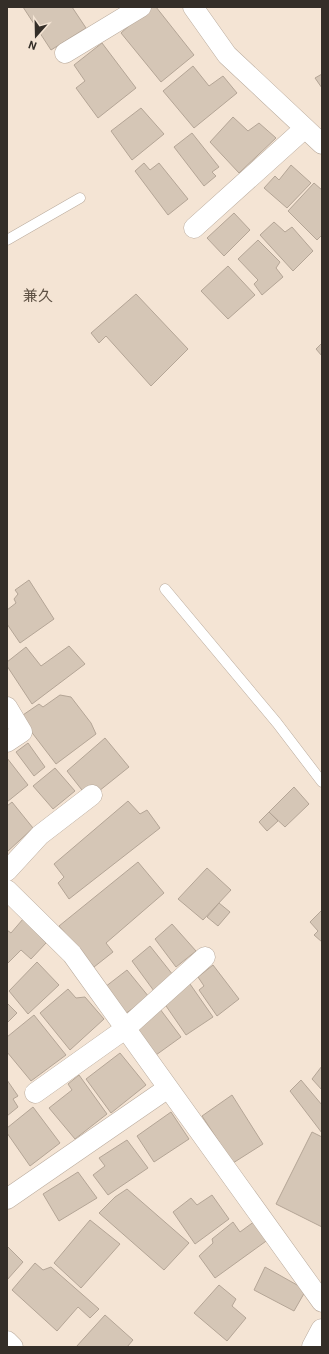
<svg xmlns="http://www.w3.org/2000/svg" width="329" height="1354" font-family="Roboto,'Noto Sans JP',sans-serif">
	<style>
		.building { fill: #d5c6b6; stroke: #b4a596 }
		.lines { fill: none; stroke-linecap: round; stroke-linejoin: round }
		.lane-casing { stroke: #baab9d; stroke-width: 11 }
		.street-casing { stroke: #baab9d; stroke-width: 21 }
		.highway-casing { stroke: #baab9d; stroke-width: 23 }
		.lane { stroke: #fff; stroke-width: 10 }
		.street { stroke: #fff; stroke-width: 20 }
		.highway { stroke: #fff; stroke-width: 22 }
		.labels { text-anchor: middle; stroke-width: 3; stroke-linejoin: round; paint-order: stroke }
		.quarter-label { font-size: 15px; fill: #5e5144; stroke: #f4e4d4 }
	</style>
	<rect width="100%" height="100%" fill="#f4e4d4"/>
	<!-- building -->
	<path class="building" d="M23 7H72L86 28 51 50Z
		M150 7H156L194 55 161 82 121 33Z
		M102 43 136 88 98 118 76 88 85 81 74 65Z
		M193 66 209 86 223 76 237 93 194 128 163 91Z
		M322 74V88L315 78Z
		M141 108 164 134 132 160 111 131Z
		M233 117 248 131 259 123 276 138 239 173 210 142Z
		M192 133 219 167 212 172 216 176 204 186 174 147Z
		M144 163 150 170 159 163 188 199 168 215 135 171Z
		M291 165 311 183 287 208 264 188 275 176 279 180Z
		M314 183 322 190V235L317 240 288 211Z
		M234 213 250 230 224 256 207 238Z
		M274 222 285 232 292 227 313 251 293 271 260 235Z
		M258 240 280 262 276 268 283 277 262 295 254 284 258 280 238 259Z
		M228 266 255 295 228 319 201 291Z
		M136 294 188 349 151 386 106 336 99 343 91 333Z
		M322 343V356L316 349Z
		M29 580 54 619 20 643 7 624V610L16 603 14 599 18 594 15 590Z
		M69 646 85 664 32 704 7 666V662L26 647 41 666Z
		M60 695 71 697 91 723 96 734 56 764 20 717 39 704 43 707Z
		M105 738 129 767 89 799 67 771Z
		M28 743 45 767 34 776 16 752Z
		M7 758 28 785 7 802Z
		M55 768 75 791 53 809 33 786Z
		M294 787 309 804 285 827 269 812Z
		M128 801 140 814 147 810 160 828 69 899 58 883 64 877 54 864Z
		M12 802 33 828 7 852V806Z
		M269 812 278 821 267 831 259 822Z
		M138 862 164 893 106 943 113 952 94 967 59 926Z
		M207 868 231 890 203 920 178 899Z
		M219 903 230 912 218 926 207 917Z
		M322 910V942L314 935 318 931 310 922Z
		M23 919 46 943 31 959 21 950 7 964V930L11 933Z
		M172 924 196 951 176 967 155 939Z
		M150 946 173 975 154 991 132 961Z
		M37 962 59 985 28 1014 9 991Z
		M213 965 239 999 217 1016 199 990 204 986 198 977Z
		M127 970 149 997 125 1014 105 987Z
		M190 984 213 1017 186 1035 164 1003Z
		M68 989 76 998 85 997 104 1019 70 1050 40 1013Z
		M7 1003 17 1013 7 1023Z
		M160 1009 181 1037 156 1055 136 1028Z
		M34 1015 66 1055 31 1081 7 1052V1037Z
		M120 1053 146 1085 111 1113 86 1079Z
		M322 1066V1090L312 1079Z
		M79 1075 107 1114 75 1139 49 1108 72 1090 68 1084Z
		M7 1080 18 1096 13 1099 18 1107 7 1116Z
		M301 1080 322 1105V1133L290 1091Z
		M232 1095 263 1144 233 1163 202 1116Z
		M33 1107 60 1143 30 1166 7 1133V1128Z
		M171 1112 189 1139 154 1162 137 1136Z
		M312 1132 322 1137V1227L276 1204Z
		M127 1140 148 1168 108 1195 93 1175 105 1166 99 1158Z
		M78 1172 97 1198 59 1221 43 1194Z
		M127 1189 189 1243 164 1270 99 1213 115 1197Z
		M212 1195 229 1219 195 1244 173 1212 191 1198 197 1205Z
		M90 1220 120 1244 81 1288 54 1263Z
		M255 1221 269 1239 215 1278 199 1256 213 1243 212 1239 233 1222 240 1232Z
		M7 1246 23 1262 7 1280Z
		M35 1263 43 1270 51 1267 99 1309 90 1318 78 1307 57 1331 12 1290Z
		M265 1267 306 1290 294 1311 254 1290Z
		M219 1285 236 1299 232 1306 246 1318 227 1341 194 1313Z
		M105 1315 133 1340 127 1347H76Z"/>
	<g class="lines">
		<!-- lane casing -->
		<g class="lane-casing">
			<path id="lane" d="M7 240 80 198
				M165 589 277 723 322 782"/>
		</g>
		<!-- street casing -->
		<g class="street-casing">
			<path id="street" d="M193 7 227 55 322 144
				M65 53 141 7
				M194 228 305 128
				M7 707 22 732 7 742
				M7 871 40 835 92 795
				M7 890 72 954 322 1302
				M35 1093 125 1029 205 957
				M7 1199 168 1088
				M7 1341 13 1347"/>
		</g>
		<!-- highway casing -->
		<g class="highway-casing">
			<path id="highway" d="M313 1347 322 1330"/>
		</g>
		<!-- lane -->
		<use href="#lane" class="lane"/>
		<!-- street -->
		<use href="#street" class="street"/>
		<!-- highway -->
		<use href="#highway" class="highway"/>
	</g>
	<g class="labels">
		<!-- quarter labels -->
		<g class="quarter-label">
			<text x="38" y="301">兼久</text>
		</g>
	</g>
	<!-- border -->
	<rect width="329" height="1354" fill="none" stroke="#342e28" stroke-width="16"/>
	<!-- north arrow -->
	<g transform="translate(36 36) rotate(200)" stroke="#f4e4d4" stroke-width="3" paint-order="stroke">
	<path d="M0-3L7 15L0 10L-7 15Z" fill="#342e28"/>
	<text y="-6" font-size="11" font-weight="bold" text-anchor="middle" fill="#342e28">N</text>
	</g>
</svg>
